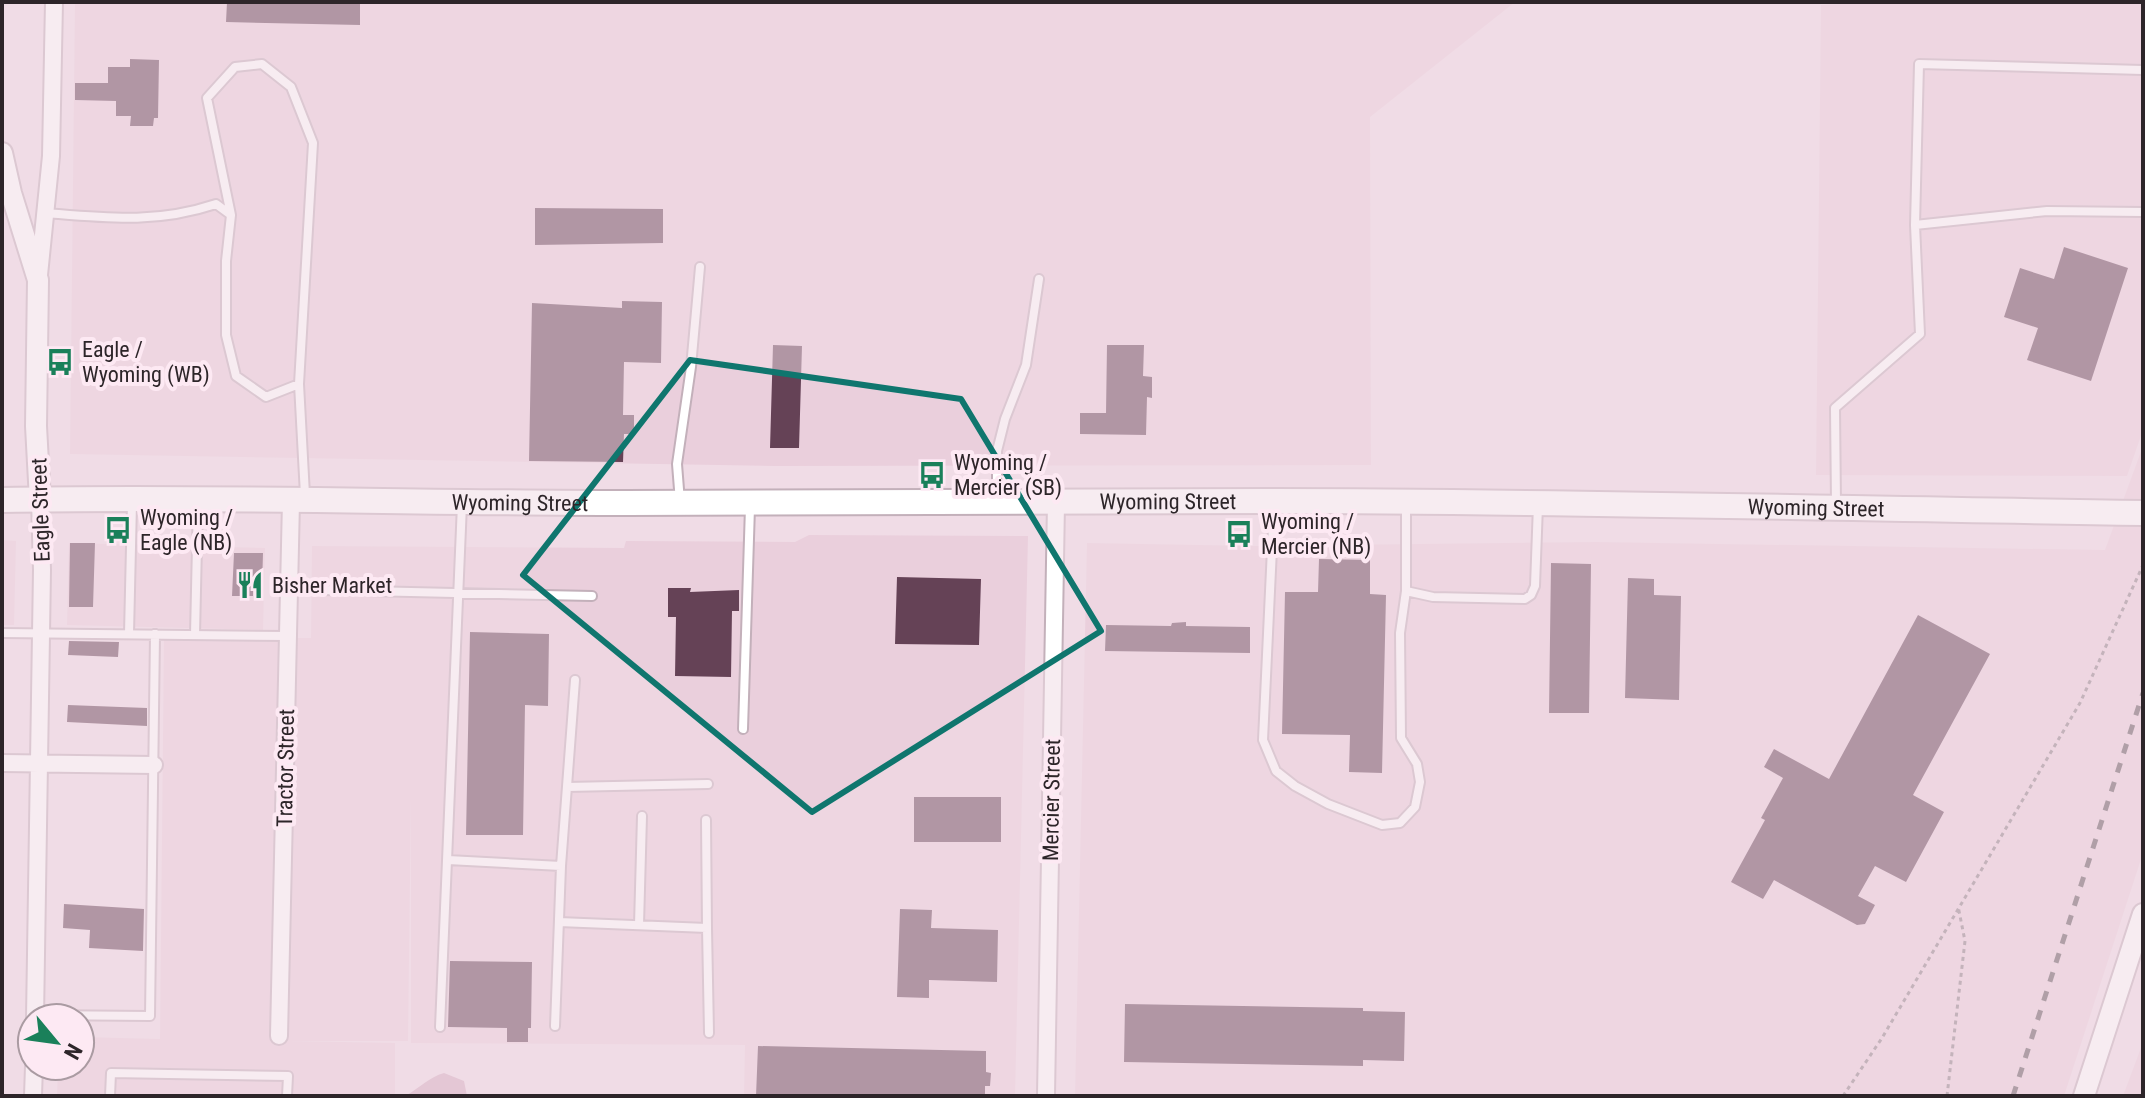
<svg xmlns="http://www.w3.org/2000/svg" width="2145" height="1098" font-family="'Roboto Condensed',sans-serif">
	<style>
		.built { fill: #eacfdc }
		.green { fill: #d4adc2 }
		.building { fill: #654256 }
		.lines { fill: none; stroke-linecap: round; stroke-linejoin: round }
		.service-casing { stroke: #c3b0ba; stroke-width: 12 }
		.minor-casing { stroke: #c3b0ba; stroke-width: 20 }
		.tertiary-casing { stroke: #c3b0ba; stroke-width: 24 }
		.secondary-casing { stroke: #c3b0ba; stroke-width: 28 }
		.path { stroke: #8f8188; stroke-width: 3; stroke-dasharray: 4 4; stroke-linecap: butt }
		.service { stroke: #fff; stroke-width: 8 }
		.minor { stroke: #fff; stroke-width: 16 }
		.tertiary { stroke: #fff; stroke-width: 20 }
		.secondary { stroke: #fff; stroke-width: 24 }
		.rail { stroke: #62565c; stroke-width: 5; stroke-dasharray: 10 10; stroke-linecap: butt }
		.marked { fill: none; stroke: #0f766e; stroke-width: 6; stroke-linejoin: round }
		.labels { text-anchor: middle; stroke-width: 8; stroke-linejoin: round; paint-order: stroke }
		.poi-label { font-size: 22px; fill: #2d2529; stroke: #fde9f3; text-anchor: start }
		.street-label { font-size: 22px; fill: #2d2529; stroke: #fde9f3 }
	</style>
	<rect width="100%" height="100%" fill="#f0dce6"/>
	<!-- built -->
	<path class="built" d="M75 2H1515L1370 117 1371 465 775 466 70 454Z
		M1882 2H2143V430L2127 476 1816 475 1821 5Z
		M2143 446V853L2064 1096H1075L1087 543 1255 546 1596 542 2105 550Z
		M809 535 1028 536 1015 1096H744L745 1045 411 1043V800L408 1041H290L395 1043V1096H57L58 1066H80V1037L160 1039 164 638H311L312 546 624 548 626 541 795 542Z
		M2 540 16 541 14 625H2Z
		M69 543 265 548 263 630 67 625Z
		M2143 1043V1096H2123L2142 1045Z"/>
	<!-- green -->
	<path class="green" d="M444 1073 464 1081 467 1096H405C420 1088 429 1077 444 1073Z"/>
	<!-- building -->
	<path class="building" d="M227 2H360V25L226 22Z
		M130 59 159 60 158 118H154L153 126H130L131 116H116V101L75 100V83H108V67H130Z
		M535 208 663 209V243L535 245Z
		M2064 247 2128 268 2091 381 2027 360 2038 328 2004 317 2020 268 2054 279Z
		M622 301 662 302 661 363 624 362 623 415H634V434H624L623 462 529 461 532 303 622 308Z
		M773 345 802 346 799 448H770Z
		M1107 345H1144L1143 376 1152 377V398L1147 397 1146 435 1080 434V413H1106Z
		M70 543H95L93 607H69Z
		M234 553H263L262 588H253V596H232Z
		M1319 559 1370 560V594L1386 595 1382 773 1349 772 1350 735 1282 734 1285 592H1318Z
		M1551 563 1591 564 1589 713H1549Z
		M897 577 981 579 979 645 895 644Z
		M1628 578 1654 579V595L1681 596 1679 700 1625 698Z
		M668 588H691L690 592 739 590V611H732L731 677 675 676 676 617H668Z
		M1918 615 1990 654 1913 795 1944 812 1906 882 1875 866 1858 896 1875 905 1865 924 1857 925 1774 880 1763 899 1731 882 1765 820 1761 818 1783 778 1764 767 1774 749 1829 779Z
		M1186 622V626L1250 627V653L1105 651 1106 625 1171 626 1172 623Z
		M470 632 549 634 548 706 525 705 523 835H466Z
		M69 641 119 642 118 657 68 655Z
		M68 705 147 708V726L67 722Z
		M914 797H1001V842H914Z
		M64 904 144 909 143 951 89 948 90 930 63 928Z
		M900 909 932 910 931 928 998 930 997 982 929 980V998L897 997Z
		M450 961 532 962 531 1028H528V1042H507V1028L448 1027Z
		M1125 1004 1363 1008V1011L1405 1012 1404 1061 1363 1060V1066L1124 1062Z
		M758 1046 986 1051V1072L991 1073 990 1086H985V1096H756Z"/>
	<g class="lines">
		<!-- service casing -->
		<g class="service-casing">
			<path id="service" d="M46 213C107 218 156 224 216 204L231 215 226 261V335L236 376 266 397 299 384 313 143 291 87 262 64 235 67 207 98 231 215
				M1915 225 2047 211 2143 212
				M299 384 305 495
				M997 498V451L1005 419 1026 365 1039 279
				M680 502 677 464 691 367 700 267
				M1406 504V591L1433 597 1525 599 1531 595 1535 586 1538 505
				M1836 504 1835 408 1920 334 1915 225 1919 64 2143 70
				M1274 506 1263 740 1276 771 1295 786 1328 804 1382 825 1400 823 1415 807 1420 782 1417 764 1401 738 1400 633 1406 591
				M322 590 592 596
				M2 633 288 636
				M129 634 132 503
				M195 635 198 500
				M743 729 750 507
				M567 787 708 784
				M706 820 707 928
				M448 860 561 866 575 680
				M559 922 707 928 709 1033
				M639 925 642 816
				M35 1015 150 1016 155 634
				M555 1026 561 866
				M440 1027 462 504
				M110 1096 111 1073 288 1076 287 1096"/>
		</g>
		<!-- minor casing -->
		<g class="minor-casing">
			<path id="minor" d="M39 275 51 156 54 2
				M2 763 154 765
				M35 1018 42 570 40 500
				M279 1036 291 501
				M33 1096 34 1066
				M1046 1096 1056 503"/>
		</g>
		<!-- tertiary casing -->
		<g class="tertiary-casing">
			<path id="tertiary" d="M2 153 11 193 38 280 36 426 40 500
				M2084 1096 2143 914"/>
		</g>
		<!-- secondary casing -->
		<g class="secondary-casing">
			<g id="secondary">
				<path id="s1" d="M2 500C210 496 418 503 626 503 841 503 1056 501 1272 501 1562 501 1853 509 2143 513"/>
			</g>
		</g>
		<!-- path -->
		<path class="path" d="M1843 1096 1882 1038 2080 703 2143 565
			M1947 1096 1965 941 1958 906"/>
		<!-- service -->
		<use href="#service" class="service"/>
		<!-- minor -->
		<use href="#minor" class="minor"/>
		<!-- tertiary -->
		<use href="#tertiary" class="tertiary"/>
		<!-- secondary -->
		<use href="#secondary" class="secondary"/>
		<!-- rail -->
		<path class="rail" d="M2013 1096 2143 693"/>
	</g>
	<!-- marked area -->
	<path d="M0 0H2145V1098H0ZM690 360 961 399 1101 631 812 812 523 575Z" fill="#f0dce6" fill-opacity=".55" fill-rule="evenodd"/>
	<path class="marked" d="M690 360 961 399 1101 631 812 812 523 575Z"/>
	<!-- icons -->
	<defs>
		<g id="bus-bare" transform="scale(2.16)"><path d="M-5-6H5V4H4V6H2V4H-2V6H-4V4H-5ZM-3.5-4V0h7V-4ZM-3.5 1.2v1.5H-2V1.2ZM2 1.2v1.5H3.5V1.2Z" fill="#1a805a" stroke="#fde9f3" stroke-width="2.5" paint-order="stroke"/></g>
		<g id="restaurant-bare" transform="scale(2.16)"><path d="M-5-6h1v4h1v-4h1v4h1v-4h1v5L-1.5 .5V6h-2V.5L-5-1ZM5-6V6H3V1.5H1.5Q1.5-4 5-6Z" fill="#1a805a" stroke="#fde9f3" stroke-width="2.5" paint-order="stroke"/></g>
	</defs>
	<g fill-rule="evenodd">
		<use href="#bus-bare" x="60" y="362"/>
		<use href="#bus-bare" x="932" y="475"/>
		<use href="#bus-bare" x="118" y="530"/>
		<use href="#bus-bare" x="1239" y="534"/>
		<use href="#restaurant-bare" x="250" y="585"/>
	</g>
	<g class="labels">
		<!-- poi labels -->
		<g class="poi-label">
			<text x="82" y="357">Eagle /<tspan x="82" dy="25">Wyoming (WB)</tspan></text>
			<text x="954" y="470">Wyoming /<tspan x="954" dy="25">Mercier (SB)</tspan></text>
			<text x="140" y="525">Wyoming /<tspan x="140" dy="25">Eagle (NB)</tspan></text>
			<text x="1261" y="529">Wyoming /<tspan x="1261" dy="25">Mercier (NB)</tspan></text>
			<text x="272" y="593">Bisher Market</text>
		</g>
		<!-- street labels -->
		<g class="street-label">
			<text dy="8" stroke="none"><textPath href="#s1" startOffset="1166">Wyoming Street</textPath></text>
			<text dy="8" stroke="none"><textPath href="#s1" startOffset="518">Wyoming Street</textPath></text>
			<text dy="8" stroke="none"><textPath href="#s1" startOffset="1814">Wyoming Street</textPath></text>
			<text transform="translate(40 510) rotate(-92)" y="8">Eagle Street</text>
			<text transform="translate(285 768) rotate(-89)" y="8">Tractor Street</text>
			<text transform="translate(1051 800) rotate(-89)" y="8">Mercier Street</text>
		</g>
	</g>
	<!-- border -->
	<rect width="2145" height="1098" fill="none" stroke="#2d2529" stroke-width="8"/>
	<!-- north arrow -->
	<g transform="translate(56 1042) rotate(119)"><circle r="38" fill="#fde9f3" stroke="#aa9ba2" stroke-width="2"/>
	<path d="M0-6L14 30L0 20L-14 30Z" fill="#1a805a"/>
	<text y="-12" font-size="22" font-weight="bold" text-anchor="middle" fill="#2d2529">N</text>
	</g>
</svg>
